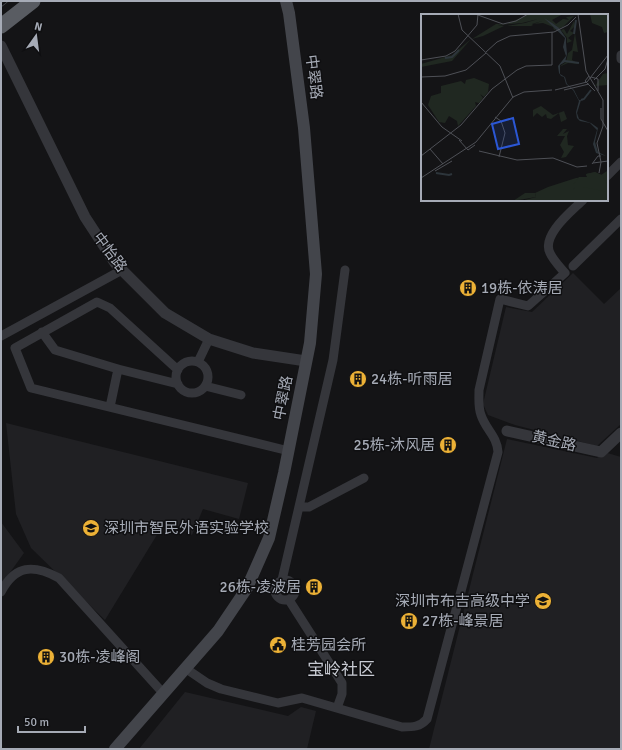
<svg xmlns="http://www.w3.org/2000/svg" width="622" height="750" font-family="Signika,'Noto Sans SC',sans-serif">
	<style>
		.built { fill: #202023 }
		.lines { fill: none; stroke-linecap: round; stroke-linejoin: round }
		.minor { stroke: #35363b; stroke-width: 9 }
		.tertiary { stroke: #35363b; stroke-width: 11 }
		.secondary { stroke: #43454b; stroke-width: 12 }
		.trunk { stroke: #595c62; stroke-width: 15 }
		.rail-casing { stroke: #4c4e54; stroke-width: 4 }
		.rail { stroke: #0f0f11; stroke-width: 2.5; stroke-dasharray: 8; stroke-linecap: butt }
		.labels { text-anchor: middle; stroke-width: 3; stroke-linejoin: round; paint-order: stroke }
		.street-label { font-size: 15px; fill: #a6abb6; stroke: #0f0f11 }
		.poi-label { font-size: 15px; fill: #a6abb6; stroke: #0f0f11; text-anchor: start }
		.quarter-label { font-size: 17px; fill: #c7cad2; stroke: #0f0f11 }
		.inset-river { fill: none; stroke: #2d353b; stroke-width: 2 }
		.inset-road { fill: none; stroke: #4e5056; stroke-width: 1 }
		.view { fill: #2b57d5; fill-opacity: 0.15; stroke: #2b57d5; stroke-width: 2 }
		.inset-edge { fill: none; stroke: #a6abb6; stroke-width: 2 }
	</style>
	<rect width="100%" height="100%" fill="#141416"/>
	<!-- built -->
	<path class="built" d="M573 273 604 304 621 288V424L597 446 515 425 488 415 483 404 506 307 532 312Z
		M6 423 248 483 239 519 203 509 192 535 166 520 105 620 31 548 16 514Z
		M507 439 597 458 604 452 621 457V749H429Z
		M1 522 24 553 1 585Z
		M185 692 288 716 301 707 316 711 307 749H139Z"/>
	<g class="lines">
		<!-- minor -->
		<path class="minor" d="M621 55V59
			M607 176 621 162
			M573 266 621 219
			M42 332 55 350 118 369 178 384
			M1 336 122 270
			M176 377a16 16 0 1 1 32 0a16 16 0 1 1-32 0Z
			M198 362 209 339
			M178 370 110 308 97 302 15 348 31 388 289 451
			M205 386 241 395
			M110 407 118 369
			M300 507H309L364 478
			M275 590a10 10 0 1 1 20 0a10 10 0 1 1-20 0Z
			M282 580 333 360 345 270
			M1 592C15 565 33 564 59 578L163 693
			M289 600 342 683V694L337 708
			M185 668 207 683 221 689 278 703 302 698 402 727C413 727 420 727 427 719L498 452C497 436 486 430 481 415 478 407 479 399 479 390L500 299 528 306 565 273C560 267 553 260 550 253 541 235 572 211 583 200"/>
		<!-- tertiary -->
		<path class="tertiary" d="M1 46 85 217 115 263 165 313 209 339 253 353 306 361
			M507 431 601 452 621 433"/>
		<!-- secondary -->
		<path class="secondary" d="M115 749 218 631 247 588 269 538 284 473 310 343 316 274 304 128 289 13 286 1"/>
		<!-- trunk -->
		<path class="trunk" d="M1 26 33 1"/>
		<!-- rail casing -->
		<g class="rail-casing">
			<path id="rail" d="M1 5 6 1"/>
		</g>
		<!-- rail -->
		<use href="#rail" class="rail"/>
	</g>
	<!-- icons -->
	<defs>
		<g id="building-disc" transform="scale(0.9)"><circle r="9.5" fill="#ecb136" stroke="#0f0f11"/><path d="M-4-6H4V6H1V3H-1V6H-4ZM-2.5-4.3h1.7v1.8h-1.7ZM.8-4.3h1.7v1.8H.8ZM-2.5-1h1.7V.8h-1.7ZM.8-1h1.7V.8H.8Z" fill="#111"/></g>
		<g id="school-disc" transform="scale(0.9)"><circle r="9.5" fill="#ecb136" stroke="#0f0f11"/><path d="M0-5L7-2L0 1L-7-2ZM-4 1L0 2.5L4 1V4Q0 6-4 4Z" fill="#111"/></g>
		<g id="civic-disc" transform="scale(0.9)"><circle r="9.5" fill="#ecb136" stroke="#0f0f11"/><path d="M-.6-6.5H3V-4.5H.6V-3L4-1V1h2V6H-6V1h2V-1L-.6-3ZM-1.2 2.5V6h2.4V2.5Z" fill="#111"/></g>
	</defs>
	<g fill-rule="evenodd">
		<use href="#building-disc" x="468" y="288"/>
		<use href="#building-disc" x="358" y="379"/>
		<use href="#building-disc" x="448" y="445"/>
		<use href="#school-disc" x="91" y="528"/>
		<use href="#building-disc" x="314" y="587"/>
		<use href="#school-disc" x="543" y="601"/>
		<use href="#building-disc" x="409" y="621"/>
		<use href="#civic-disc" x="278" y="645"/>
		<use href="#building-disc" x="46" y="657"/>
	</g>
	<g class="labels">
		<!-- street labels -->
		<g class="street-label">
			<text transform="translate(314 77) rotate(83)" y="5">中翠路</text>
			<text transform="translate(110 252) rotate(53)" y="5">中怡路</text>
			<text transform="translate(283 398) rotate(-79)" y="5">中翠路</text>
			<text transform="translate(554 441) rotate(13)" y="5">黄金路</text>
		</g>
		<!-- poi labels -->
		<g class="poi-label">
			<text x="481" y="293">19栋-依涛居</text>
			<text x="371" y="384">24栋-听雨居</text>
			<text x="435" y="450" text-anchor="end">25栋-沐风居</text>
			<text x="104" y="533">深圳市智民外语实验学校</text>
			<text x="301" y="592" text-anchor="end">26栋-凌波居</text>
			<text x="530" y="606" text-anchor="end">深圳市布吉高级中学</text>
			<text x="422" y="626">27栋-峰景居</text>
			<text x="291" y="650">桂芳园会所</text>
			<text x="59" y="662">30栋-凌峰阁</text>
		</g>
		<!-- quarter labels -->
		<g class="quarter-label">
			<text x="341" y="675">宝岭社区</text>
		</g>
	</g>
	<!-- overview -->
	<g transform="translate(421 14)">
		<rect width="187" height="187" fill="#141416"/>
		<path d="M108 0H142L131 6 135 10 142 5 148 6 145 3 153 2 142 13 133 16 132 13 122 9 113 10 121 7 111 10 112 11 110 12H86L104 9 117 5 101 9 77 11 83 12 62 22 51 25 75 10H86ZM153 7 154 12 149 17 153 19 147 24 151 27 146 29V24L140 16 143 15 146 20ZM154 19 157 38 152 37 151 46 158 50 147 49 138 53 145 48 147 39 151 36ZM50 25 31 47 0 53V50L31 41ZM187 59V71L174 72 182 60ZM120 92 132 101 143 97 146 105 140 108 138 99 130 105 126 104 125 100 121 103 116 99 112 103V96ZM142 115H146L142 120 148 117 146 122 147 131 153 132 145 143 140 144 143 138 139 131 144 122H136ZM186 157 187 187H100L115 183 114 179 127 173 155 164 166 163 165 160 174 158 180 161Z" fill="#202821"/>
		<path d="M169 0H187V18L183 19 181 13 171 9Z" fill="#202821"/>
		<path d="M53 64 68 70 67 78 63 83 59 80 62 84 58 89 54 88 55 92 37 112 36 107 28 102 24 109 18 108 7 91 10 82 20 79V72L40 67 44 70 45 66ZM174 158 181 161 187 172V178L162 173H154L152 176V171L158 163H166L165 160ZM104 179H114L115 183 92 187Z" fill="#202821"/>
		<path d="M123 4 131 9 138 14 145 24V29L150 28 145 29 146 40 144 48 139 51V60L144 63 146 70 153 76 158 86H160L156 99 158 105 170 109 177 114 174 128 177 138 185 142 175 139 172 130 176 116 169 109 159 107 156 104 155 98 158 87 152 76 145 70 143 63 140 62 138 59 137 52 145 42 142 33 144 24Z" fill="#2d353b"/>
		<path class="inset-river" d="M153 20 155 6M24 44 31 43 38 36M144 47 158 49M160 86 163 85 170 76M15 159 28 161 31 160"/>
		<path class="inset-road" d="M37 0 41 16 79 52 92 84M54 0 82 10 95 7 107 0M157 0 165 57 182 86V112L176 129 180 148 178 159M65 38 76 28 89 22 133 18 147 11 155 3M0 46 25 42 34 37 56 11 57 0M168 62 164 67 174 77M0 63 24 62 45 56 65 39M170 63 177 65V77M173 66 184 55 187 45M134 76 166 68 187 41M143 76 168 70M0 88 21 113 41 127M180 94V105L187 117M74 103 80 107 84 119 78 143M38 126 47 136 54 131M9 135 22 150M58 137 96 146 132 144 156 153 166 152M0 142 40 111 71 75 96 56 105 52 131 51V18M172 149 187 147M171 150 177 142H180M14 157 31 147M0 164 55 128 92 83 103 78 131 76"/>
		<path class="view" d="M92 104 98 130 77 135 71 110Z"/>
		<rect width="187" height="187" class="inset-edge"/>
	</g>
	<!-- border -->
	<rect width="622" height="750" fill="none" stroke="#a6abb6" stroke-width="4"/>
	<!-- north arrow -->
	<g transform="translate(36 36) rotate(14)" stroke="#0f0f11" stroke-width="3" paint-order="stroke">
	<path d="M0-3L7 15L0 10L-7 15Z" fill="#a6abb6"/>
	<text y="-6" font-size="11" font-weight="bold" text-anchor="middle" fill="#a6abb6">N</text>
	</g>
	<!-- scale -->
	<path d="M18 726v6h67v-6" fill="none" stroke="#a6abb6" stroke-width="2"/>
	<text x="24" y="726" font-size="12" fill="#a6abb6" stroke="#0f0f11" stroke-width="3" paint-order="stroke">50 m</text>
</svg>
